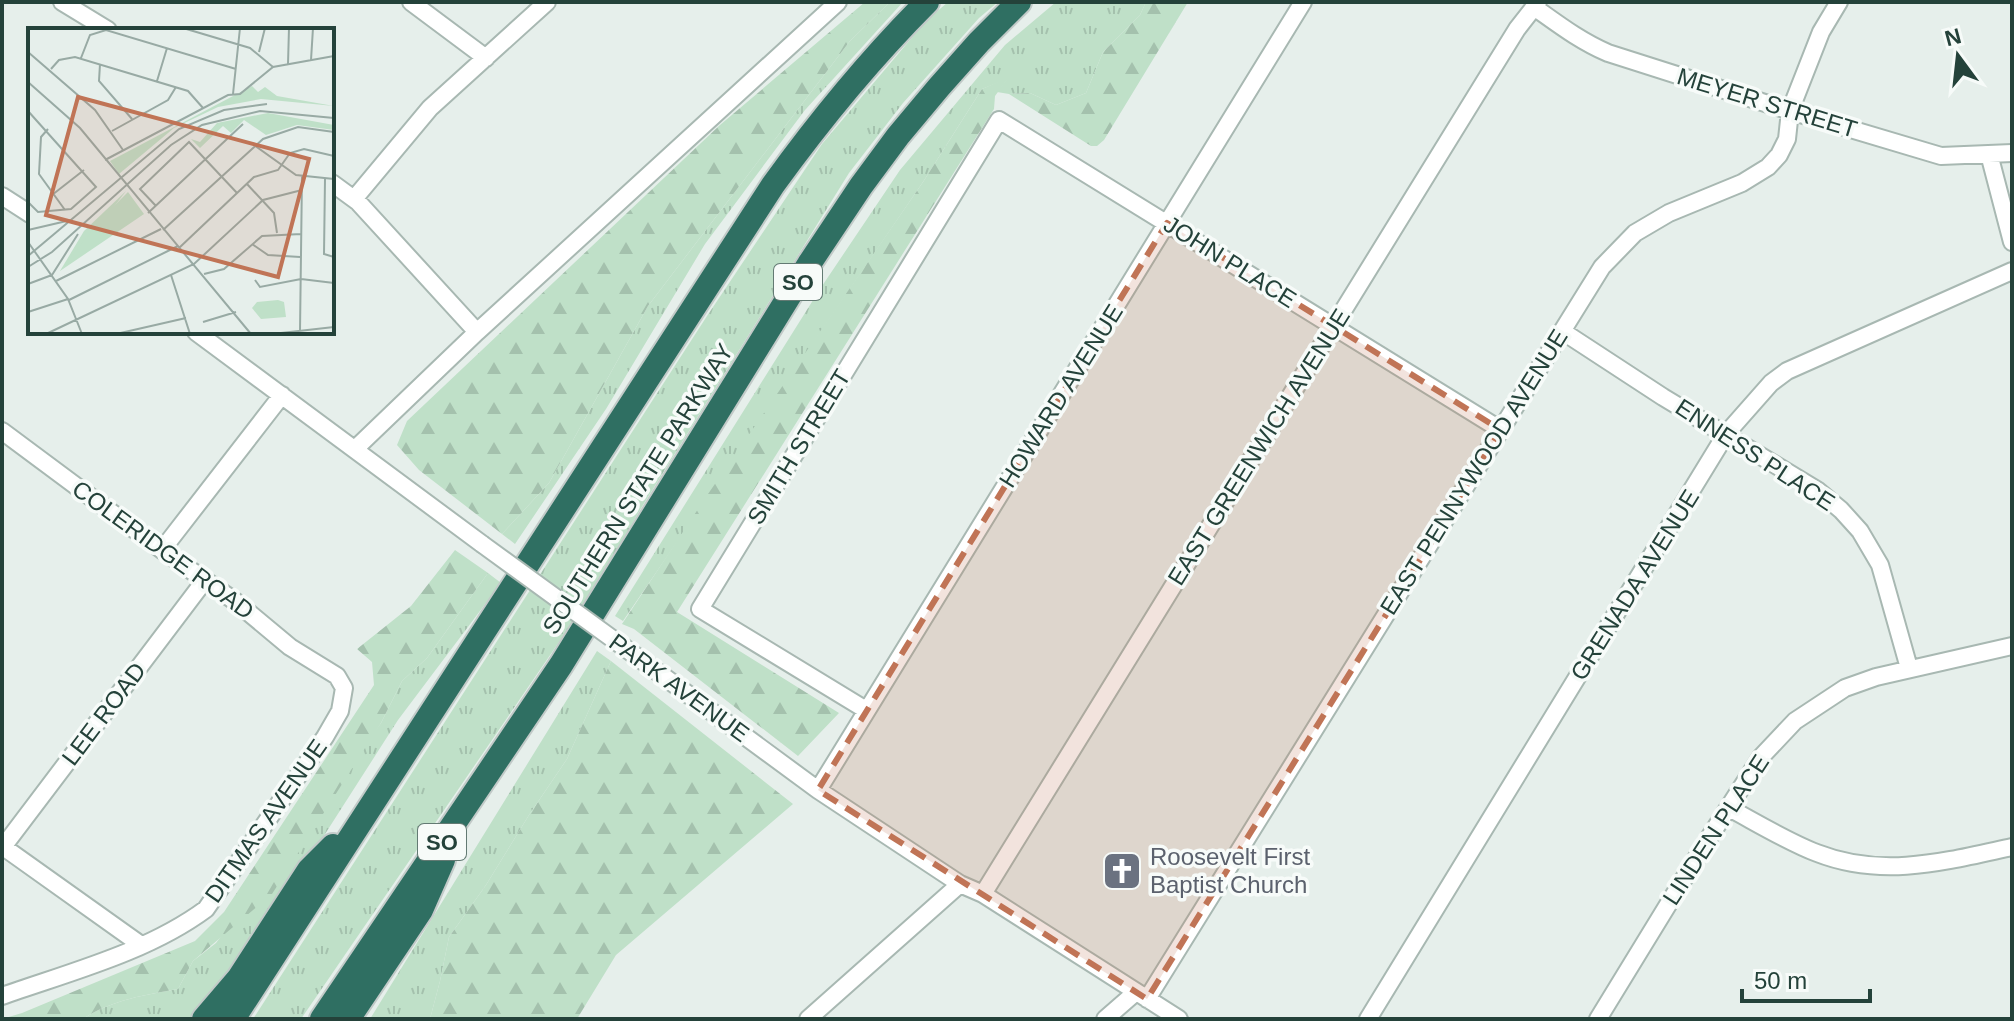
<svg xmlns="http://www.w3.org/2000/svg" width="2014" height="1021" font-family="Arial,sans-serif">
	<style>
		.grass { fill: url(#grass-tufts) }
		.forest { fill: url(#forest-firs) }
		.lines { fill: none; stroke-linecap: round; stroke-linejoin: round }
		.minor-casing { stroke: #a8b8b2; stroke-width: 20 }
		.motorway-casing { stroke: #c2cac8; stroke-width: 28 }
		.minor { stroke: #fff; stroke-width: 16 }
		.motorway { stroke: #2f6f62; stroke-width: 24 }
		.minor-bridge-casing { stroke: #a8b8b2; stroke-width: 20; stroke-linecap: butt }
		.minor-bridge { stroke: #fff; stroke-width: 16 }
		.marked { fill: #c07456; fill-opacity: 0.2; stroke: #c07456; stroke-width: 6; stroke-dasharray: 16 10; stroke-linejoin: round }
		.labels { text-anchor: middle; stroke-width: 7; stroke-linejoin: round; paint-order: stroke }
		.shield { fill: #f7fbf9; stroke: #637a73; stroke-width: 2 }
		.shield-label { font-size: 22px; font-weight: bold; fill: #24423a }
		.street-label { font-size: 24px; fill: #24423a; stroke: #f7fbf9 }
		.worship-label { font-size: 24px; fill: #5b616d; stroke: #f7fbf9; text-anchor: start }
		.inset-road { fill: none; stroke: #98aaa4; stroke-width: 2 }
		.view { fill: #c07456; fill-opacity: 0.15; stroke: #c07456; stroke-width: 4 }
		.inset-edge { fill: none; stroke: #24423a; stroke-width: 4 }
	</style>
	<defs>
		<pattern id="grass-tufts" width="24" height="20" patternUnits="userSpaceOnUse" patternTransform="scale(2)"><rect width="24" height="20" fill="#bfe0c8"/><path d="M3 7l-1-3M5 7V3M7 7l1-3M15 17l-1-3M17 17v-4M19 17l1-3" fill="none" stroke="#a4c1ad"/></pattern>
		<pattern id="forest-firs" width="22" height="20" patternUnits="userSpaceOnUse" patternTransform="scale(2)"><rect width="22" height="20" fill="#bfe0c8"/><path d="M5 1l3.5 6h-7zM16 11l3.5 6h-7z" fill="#a4c1ad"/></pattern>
	</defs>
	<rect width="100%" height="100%" fill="#e6efeb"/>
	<!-- grass -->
	<path class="grass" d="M890 2H903L805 110 705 244 606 409 515 544 502 534 549 483 648 306 850 41Z
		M948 2H998L979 18 903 103 849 173 640 510 594 591 301 1019H253L707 316 822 144 926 21Z
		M1056 2H1146L1140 15 1103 52 1086 93 1056 105 1030 93 1009 94 997 92 1007 79 982 89 923 182 623 621 615 616 820 289 900 170 1005 45Z
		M488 573 501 583 398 720 224 992 194 1019H83C111 1000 145 995 178 989L193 961 216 943 381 723 402 681 427 658Z
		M597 651 611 661 567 759 529 815 486 885 449 937 440 981 430 1019H370Z"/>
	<!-- forest -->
	<path class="forest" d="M865 2H890L850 41 648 306 549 483 502 534 419 470 397 445 407 421 720 125Z
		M1146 2H1188L1104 140 1097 146H1091L1009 94 1030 93 1056 105 1086 93 1103 52 1140 15Z
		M1009 77 995 96 994 109 677 612 839 713 798 756 634 629 622 624 708 494 923 182 982 89Z
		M455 550 488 573 427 658 402 681 381 723 272 894 193 961 178 989C145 995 111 1000 83 1019H2L22 1013 195 941 224 912 374 685 372 662 357 649 411 606Z
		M611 661 793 804 616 955 577 1019H430L440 981 449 937 486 885 529 815 567 759Z"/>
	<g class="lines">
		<!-- minor casing -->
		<g class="minor-casing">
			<path id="minor" d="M62 2 108 30
				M411 2 486 58
				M1534 7C1558 24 1580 41 1608 53L1790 111 1941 156 2012 153
				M1989 154 2012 242
				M332 183 358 202 477 332
				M2 196 30 214
				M354 199 430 108 547 2
				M1562 331 1663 397 1817 490 1841 510 1860 531 1880 565 1909 668
				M196 332 482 544
				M2 431 162 550 236 602 290 647 337 676 344 688 340 711 325 737 206 909C148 952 70 972 2 996
				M355 449 477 332 838 2
				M162 550 282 395
				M625 648 818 790 960 884 983 894 1179 1019
				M866 710 700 609 999 120 1501 430
				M818 790 1303 2
				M1729 808C1757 823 1788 842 1817 853 1883 879 1947 861 2012 847
				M2 846 141 945
				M3 847 205 580
				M983 894 1517 29 1538 2
				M1147 999 1602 267 1635 233 1669 213 1742 183 1768 167 1779 155 1787 139 1790 111 1821 32 1839 2
				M808 1019 960 884
				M1105 1019 1136 992
				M1368 1019 1726 434 1771 383 1787 371 2012 271
				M1598 1019 1707 841 1761 757 1795 721 1845 688 1876 677 2012 646"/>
		</g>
		<!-- motorway casing -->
		<g class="motorway-casing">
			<path id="motorway" d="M204 1019 239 978 309 870 333 846
				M233 1019 773 185C820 120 870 59 927 2
				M322 1019 561 665 809 264 861 186 898 136 939 87 979 42 1019 2
				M348 1019 421 910 443 860"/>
		</g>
		<!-- minor -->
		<use href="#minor" class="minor"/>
		<!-- motorway -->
		<use href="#motorway" class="motorway"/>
		<!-- minor-bridge casing -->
		<g class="minor-bridge-casing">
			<path id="minor-bridge" d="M482 544 625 648"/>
		</g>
		<!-- minor-bridge -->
		<use href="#minor-bridge" class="minor-bridge"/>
	</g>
	<!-- marked area -->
	<path class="marked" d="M1167 223 1501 430 1147 999 818 790Z"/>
	<!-- icons -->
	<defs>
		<g id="church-square" transform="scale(2)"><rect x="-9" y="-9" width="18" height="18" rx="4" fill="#6b7280" stroke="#f7fbf9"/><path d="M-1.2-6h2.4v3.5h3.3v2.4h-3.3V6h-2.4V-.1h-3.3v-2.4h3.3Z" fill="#fff"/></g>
	</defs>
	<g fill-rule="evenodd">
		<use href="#church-square" x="1122" y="871"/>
	</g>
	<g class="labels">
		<!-- shield labels -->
		<g class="shield">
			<rect x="774" y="264" width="48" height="36" rx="6"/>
			<rect x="418" y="824" width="48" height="36" rx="6"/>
		</g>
		<g class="shield-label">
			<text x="798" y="290">SO</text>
			<text x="442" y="850">SO</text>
		</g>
		<!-- street labels -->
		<g class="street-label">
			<text transform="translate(1767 103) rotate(17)" y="8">MEYER STREET</text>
			<text transform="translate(1230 262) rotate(32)" y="8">JOHN PLACE</text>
			<text transform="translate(1061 396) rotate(-58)" y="8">HOWARD AVENUE</text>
			<text transform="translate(799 447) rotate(-59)" y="8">SMITH STREET</text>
			<text transform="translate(1259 447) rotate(-58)" y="8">EAST GREENWICH AVENUE</text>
			<text transform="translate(1755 455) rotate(33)" y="8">ENNESS PLACE</text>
			<text transform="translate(1474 472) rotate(-58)" y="8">EAST PENNYWOOD AVENUE</text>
			<text transform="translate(638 489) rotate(-58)" y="8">SOUTHERN STATE PARKWAY</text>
			<text transform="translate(163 550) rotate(36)" y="8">COLERIDGE ROAD</text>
			<text transform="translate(1635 585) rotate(-58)" y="8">GRENADA AVENUE</text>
			<text transform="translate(679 688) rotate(36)" y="8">PARK AVENUE</text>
			<text transform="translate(104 714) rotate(-53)" y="8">LEE ROAD</text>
			<text transform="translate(266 821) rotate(-55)" y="8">DITMAS AVENUE</text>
			<text transform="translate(1716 830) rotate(-57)" y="8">LINDEN PLACE</text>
		</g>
		<!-- worship labels -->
		<g class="worship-label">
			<text x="1150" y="865">Roosevelt First<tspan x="1150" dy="28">Baptist Church</tspan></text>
		</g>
	</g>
	<!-- overview -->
	<g transform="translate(28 28)">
		<rect width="306" height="306" fill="#e6efeb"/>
		<path d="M98 163 48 229 32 243 56 203Z" fill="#bfe0c8"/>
		<path d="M224 58 230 64 237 59 249 68 306 78 233 71 190 79 146 100 91 146 82 133ZM240 85 306 97V102L269 97 238 107 216 92 203 105 195 98 172 120 163 111 172 114 189 95ZM100 164 116 186 32 243 73 191ZM250 272 256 274 258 289 233 291 224 280 229 274Z" fill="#bfe0c8"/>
		<path class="inset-road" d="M155 0 222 20 245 39M0 24 67 82 95 122M231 24 237 0M53 30 62 7 78 2 208 41M283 32 285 0M72 36 71 53 104 91M260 36 261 0M23 41 31 32 47 29 160 63 175 80M129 53 139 20M0 54 52 100 223 306M205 66 212 0M0 83 68 159 43 181 10 184 0 174M20 101 13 109 11 146 37 182M84 103 140 72 148 59M226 117 268 147 306 151M77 132 200 67 212 66 245 39 306 28M297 151 296 226 306 229M219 156 246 185 249 205M24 167 56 142M128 178 112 161 161 114 209 165M120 185 215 96M0 202 43 192M135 202 235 111 270 99 306 104M0 214 40 271 54 306M224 216 240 227 272 229M151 220 226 149 250 142 262 125 276 121 306 128M0 228 151 101 196 82 239 76M0 239 24 224 143 117 174 97 232 83 306 90M176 246 196 241 234 208 273 206M24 247 50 206M143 247 162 306M227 252 232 259 273 251 306 255M28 253 133 201M0 256 24 247M41 272 150 218M0 284 40 271M175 294 208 284M272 303 274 148M18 306 166 236 235 172 274 162M88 306 158 290M244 306 306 299"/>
		<path class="view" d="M50 69 281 131 250 249 18 187Z"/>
		<rect width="306" height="306" class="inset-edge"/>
	</g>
	<!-- border -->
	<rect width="2014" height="1021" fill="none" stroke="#24423a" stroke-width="8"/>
	<!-- north arrow -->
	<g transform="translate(1958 56) rotate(345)" stroke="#f7fbf9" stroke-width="6" paint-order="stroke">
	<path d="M0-6L14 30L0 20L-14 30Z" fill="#24423a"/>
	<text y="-12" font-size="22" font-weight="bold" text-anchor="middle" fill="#24423a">N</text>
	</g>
	<!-- scale -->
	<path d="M1742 989v12h128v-12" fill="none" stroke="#24423a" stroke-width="4"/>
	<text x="1754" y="989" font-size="24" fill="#24423a" stroke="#f7fbf9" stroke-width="6" paint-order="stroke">50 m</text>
</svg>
